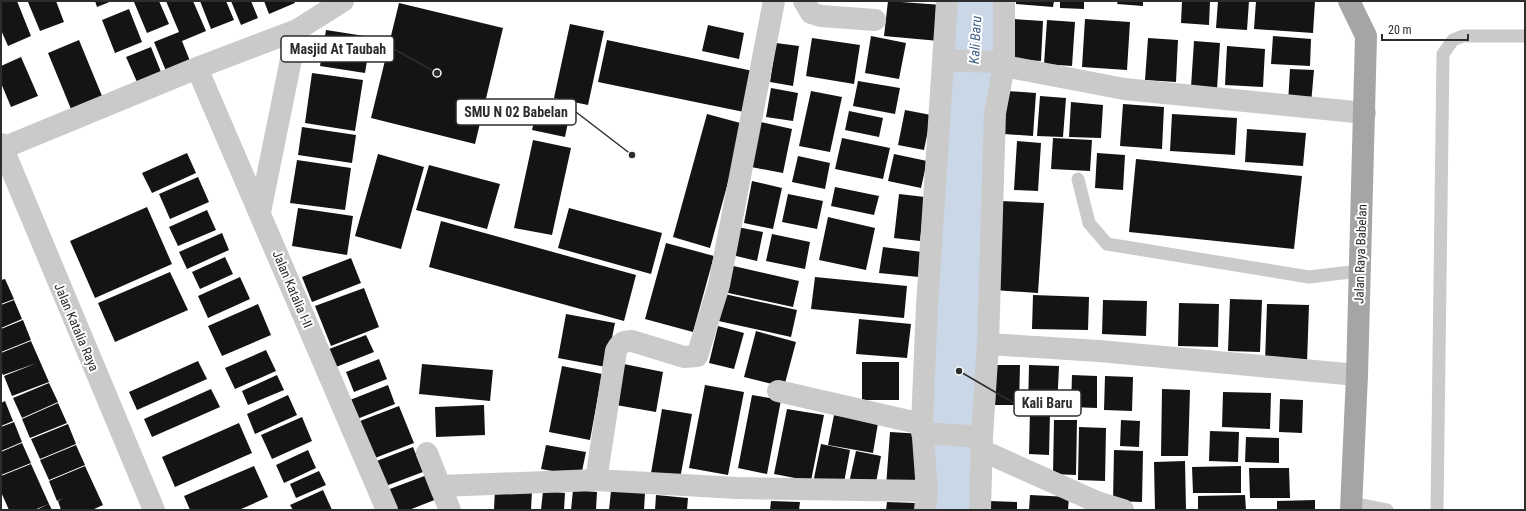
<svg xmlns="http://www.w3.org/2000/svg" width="1526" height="511" font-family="'Roboto Condensed',sans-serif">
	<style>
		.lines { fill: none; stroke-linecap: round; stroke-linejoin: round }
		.river { stroke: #c9d7e7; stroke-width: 51 }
		.building { fill: #141414 }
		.service { stroke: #cacaca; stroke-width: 13 }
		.minor { stroke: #cacaca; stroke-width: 22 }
		.primary { stroke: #a5a5a5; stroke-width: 22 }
		.labels { text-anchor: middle; stroke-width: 4; stroke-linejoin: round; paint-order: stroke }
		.street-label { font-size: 13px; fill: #2d2d2d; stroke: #fff }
		.water-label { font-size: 14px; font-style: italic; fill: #436287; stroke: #fff }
		.leader { fill: none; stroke: #2d2d2d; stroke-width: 1.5 }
		.callout-dot { fill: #2d2d2d; stroke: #fff; stroke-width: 1.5 }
		.callout { fill: #fff; stroke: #2d2d2d; stroke-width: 1.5 }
		.callout-label { font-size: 14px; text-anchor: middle; font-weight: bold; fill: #2d2d2d }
	</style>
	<rect width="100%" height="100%" fill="#fff"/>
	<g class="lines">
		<!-- river -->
		<path class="river" d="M949 510 959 371 976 1"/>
	</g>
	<!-- building -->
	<path class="building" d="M1 1H17L31 36 8 46 1 30Z
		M30 1H56L64 22 40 31 28 2Z
		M95 1H112L97 7Z
		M137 1H159L169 24 147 33 134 2Z
		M166 1H193L206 31 182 41 190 61 166 71 154 42 179 32Z
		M200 1H226L234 20 211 29Z
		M231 1H251L258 18 241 25Z
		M264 1H294L295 3 269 14Z
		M888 1 942 5 939 41 884 36Z
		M1016 1H1054L1053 7 1016 4Z
		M1060 1H1084V9L1060 8Z
		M1118 1H1143V6L1117 4Z
		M1182 1H1210L1209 25 1181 23Z
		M1218 1H1249L1247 30 1216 28Z
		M1256 1H1315L1313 33 1254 29Z
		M399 3 503 28 475 144 371 118Z
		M129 9 142 42 115 53 102 20Z
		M1013 19 1043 21 1041 61 1010 59Z
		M1085 19 1130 22 1127 70 1082 67Z
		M1047 20 1075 22 1072 66 1044 64Z
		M570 24 604 31 588 105 554 98Z
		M708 25 744 33 739 59 702 51Z
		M326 30 371 37 365 73 320 66Z
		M871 36 906 43 899 79 865 73Z
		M1273 36 1311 39 1310 66 1271 64Z
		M812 38 860 45 854 84 806 76Z
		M1148 38 1178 40 1176 82 1145 80Z
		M79 40 102 96 71 109 48 53Z
		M607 40 753 71 744 112 598 82Z
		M1194 41 1220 43 1217 89 1191 87Z
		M776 43 799 46 793 86 770 82Z
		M1227 46 1265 49 1263 87 1225 85Z
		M151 47 161 72 137 82 126 57Z
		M21 57 38 96 11 107 1 83V66Z
		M1290 69 1314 70 1311 104 1288 103Z
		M312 73 363 80 355 131 305 123Z
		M858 81 900 88 895 114 853 106Z
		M771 88 798 93 793 121 766 117Z
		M811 91 842 97 830 152 799 146Z
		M1007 91 1036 93 1033 136 1004 134Z
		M1040 96 1066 98 1063 137 1037 136Z
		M539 101 571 108 565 137 532 130Z
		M1071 102 1103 105 1101 138 1069 137Z
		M1123 104 1164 107 1162 149 1120 146Z
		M905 110 931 115 924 150 898 145Z
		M849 111 883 118 879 137 845 130Z
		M707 114 744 124 710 248 673 237Z
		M1172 114 1237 118 1235 155 1170 151Z
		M761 122 792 129 783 173 751 167Z
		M302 127 356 135 352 163 298 155Z
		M1247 129 1306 133 1303 166 1245 162Z
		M842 138 890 148 883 179 835 169Z
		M1053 138 1092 140 1090 171 1051 169Z
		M533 140 571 148 552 235 514 228Z
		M1017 141 1041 143 1038 191 1014 190Z
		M187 153 196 173 152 193 142 173Z
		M1097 153 1125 155 1123 190 1095 188Z
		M378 154 424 167 401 249 355 236Z
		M894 154 927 161 921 188 888 181Z
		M798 156 830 163 825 189 792 182Z
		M1136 159 1302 176 1294 249 1129 232Z
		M297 160 351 168 345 210 290 203Z
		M429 165 500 184 487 229 416 210Z
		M198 177 209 202 170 219 159 194Z
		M752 181 782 188 773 229 744 223Z
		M835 187 879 196 874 215 831 206Z
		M788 194 823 201 817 229 782 222Z
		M899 194 925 197 920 241 894 238Z
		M1000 201 1044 203 1038 293 994 290Z
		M147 207 172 264 95 298 70 241Z
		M298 208 353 216 347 255 292 246Z
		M569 208 662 233 651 274 558 248Z
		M207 210 216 230 178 246 169 227Z
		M828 217 875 228 866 270 819 260Z
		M441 221 636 275 624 321 429 267Z
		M737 227 763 232 757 261 732 255Z
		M222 233 229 250 187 269 179 252Z
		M772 234 810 242 805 269 766 261Z
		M666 243 714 256 693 332 645 319Z
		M883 247 922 252 919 277 879 273Z
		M225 257 233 274 200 289 192 272Z
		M351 258 361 283 312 302 302 277Z
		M729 265 799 281 793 307 724 292Z
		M170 272 188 310 115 342 98 303Z
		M240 277 250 299 208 318 198 296Z
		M815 277 907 286 904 318 811 309Z
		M5 279 14 299 1 304V280Z
		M364 288 379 327 331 346 315 306Z
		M720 293 797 310 791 337 714 320Z
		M1033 295 1089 297 1088 330 1032 329Z
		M1230 299 1262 300 1260 352 1228 351Z
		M14 300 22 319 1 328V305Z
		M1103 300 1147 301 1146 336 1102 334Z
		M1179 303 1219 304 1218 347 1178 346Z
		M258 304 271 335 222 356 208 326Z
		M1267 304 1309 305 1307 363 1265 362Z
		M566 314 615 323 606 367 558 358Z
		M859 319 911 324 907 358 856 354Z
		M23 320 31 340 1 352V329Z
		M718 326 744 333 734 369 709 363Z
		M756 331 796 342 784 387 744 377Z
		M366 335 374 352 336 367 329 349Z
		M31 341 49 382 12 396 4 376 37 363 3 375 1 371V353Z
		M266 350 276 371 235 389 225 368Z
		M379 359 387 379 354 392 346 372Z
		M198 361 207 379 137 410 129 392Z
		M862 362H899V400H862Z
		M422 364 493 370 490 401 419 394Z
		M624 364 663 372 656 412 616 405Z
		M996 365H1020L1019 405H995Z
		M1029 365 1059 366 1057 409 1028 408Z
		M562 366 602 374 590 440 549 432Z
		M277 375 284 390 248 405 242 391Z
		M1072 375 1097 376V408L1071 407Z
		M1105 376 1133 377 1132 411 1104 410Z
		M49 383 58 402 22 418 13 398Z
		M388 385 395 404 357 419 350 400Z
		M705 385 744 392 728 475 689 468Z
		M211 389 220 407 152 437 144 419Z
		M1162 389 1190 390 1188 456H1161Z
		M1223 392 1271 393 1270 429 1222 427Z
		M288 395 297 415 255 434 247 414Z
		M752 395 781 400 767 474 738 468Z
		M1280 399 1303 400 1302 433 1279 432Z
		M5 401 13 421 1 426V403Z
		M58 403 67 423 30 438 22 419Z
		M484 405 485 435 436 437 435 407Z
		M399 406 414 443 375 458 360 421Z
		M662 409 692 414 680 479 651 473Z
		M787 409 824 415 811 481 774 474Z
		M1030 412 1050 413 1049 455 1029 454Z
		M834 415 878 423 873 453 828 445Z
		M302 417 312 441 272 459 261 435Z
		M1054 420H1077L1076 475 1053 474Z
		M1121 420 1140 421 1139 447 1120 446Z
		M14 422 22 442 1 451V427Z
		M239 423 252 453 175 487 162 457Z
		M68 424 76 444 40 459 31 439Z
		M1079 427 1106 428 1105 481 1078 480Z
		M1210 431 1239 432 1238 462 1209 461Z
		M890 432 922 434 918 489 886 487Z
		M1246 437 1279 438V463L1245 462Z
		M22 443 31 463 1 475V452Z
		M821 444 850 450 843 488 813 483Z
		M76 445 85 465 49 480 40 460Z
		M546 445 586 452 581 476 541 469Z
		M413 447 423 472 383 487 374 462Z
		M308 450 316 468 284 483 276 465Z
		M1114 450 1143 451 1142 502 1113 501Z
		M856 451 881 456 875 488 849 483Z
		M1185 461 1186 510H1155L1154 462Z
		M31 464 40 484 32 487 40 484 49 504 34 510H9L1 492V476Z
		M85 466 103 505 92 510H61L58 501 63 498 57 501 49 481Z
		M254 466 268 497 239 510H190L184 496Z
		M1241 466V493H1193L1192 467Z
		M1249 468H1289L1290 498H1250Z
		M319 471 326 485 296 498 290 484Z
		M427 475 437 499 409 510H395L387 490Z
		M495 488 532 491 531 510H494Z
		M323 490 332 510H293L290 505Z
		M573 490 597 492 596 510H571Z
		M543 491 565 493 564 510H541Z
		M611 491 645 493 644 510H609Z
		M656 495 688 498 687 510H655Z
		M1030 495 1069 497 1068 510H1029Z
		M1245 495 1246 510H1198V496Z
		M1315 500V510H1277V501Z
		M771 501 800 502 799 510H770Z
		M989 501 1017 502V510H988Z
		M887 502 915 503V510H886Z
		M49 504 52 510H36Z"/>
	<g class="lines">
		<!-- service -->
		<path class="service" d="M1078 179 1089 223 1107 244 1309 277 1359 271
			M1351 503 1387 510
			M1437 510 1443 54 1453 40 1463 36H1525"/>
		<!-- minor -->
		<path class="minor" d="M804 1 811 13 821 16 875 20
			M944 60 996 62 1004 66 1124 89 1365 113
			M197 68 387 510
			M1 144 154 510
			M3 148 197 68 297 30 343 1
			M260 212 297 30
			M988 344 1099 351 1357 375
			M778 391 922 424
			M922 433 982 437
			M981 450 1097 502 1123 510
			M427 453 440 486 596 480 737 488 927 491
			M596 480 616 351C620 343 623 341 632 341L684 357 697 356 719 285 774 1
			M440 486 450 510
			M925 510 927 491 922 424 927 305 947 1
			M980 510 982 437 988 344 995 113 1004 66V1"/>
		<!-- primary -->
		<path class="primary" d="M1349 1 1366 36 1357 375 1351 510"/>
	</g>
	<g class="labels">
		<!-- street labels -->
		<g class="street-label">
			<text transform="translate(1360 254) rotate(-88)" y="5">Jalan Raya Babelan</text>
			<text transform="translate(293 289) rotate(67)" y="5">Jalan Katalia I-II</text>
			<text transform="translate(77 327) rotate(67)" y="5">Jalan Katalia Raya</text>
		</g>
		<!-- water labels -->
		<g class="water-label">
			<text transform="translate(975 40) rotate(-87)" y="5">Kali Baru</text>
		</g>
	</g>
	<!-- callouts -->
	<path class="leader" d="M437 73L394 49M632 155L576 112M959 371L1014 403"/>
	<g class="callout-dot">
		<circle cx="437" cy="73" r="4"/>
		<circle cx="632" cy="155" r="4"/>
		<circle cx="959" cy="371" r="4"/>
	</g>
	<g class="callout">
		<rect x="281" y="36" width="113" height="26" rx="4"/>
		<rect x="456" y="99" width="120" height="26" rx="4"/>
		<rect x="1014" y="390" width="67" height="26" rx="4"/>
	</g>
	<g class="callout-label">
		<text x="338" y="54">Masjid At Taubah</text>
		<text x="516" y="117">SMU N 02 Babelan</text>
		<text x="1047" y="408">Kali Baru</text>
	</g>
	<!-- border -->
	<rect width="1526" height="511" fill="none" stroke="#2d2d2d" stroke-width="4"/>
	<!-- scale -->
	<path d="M1382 34v6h86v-6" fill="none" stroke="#2d2d2d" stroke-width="2"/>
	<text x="1388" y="34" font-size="12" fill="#2d2d2d" stroke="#ffffff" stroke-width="3" paint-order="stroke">20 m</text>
</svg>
